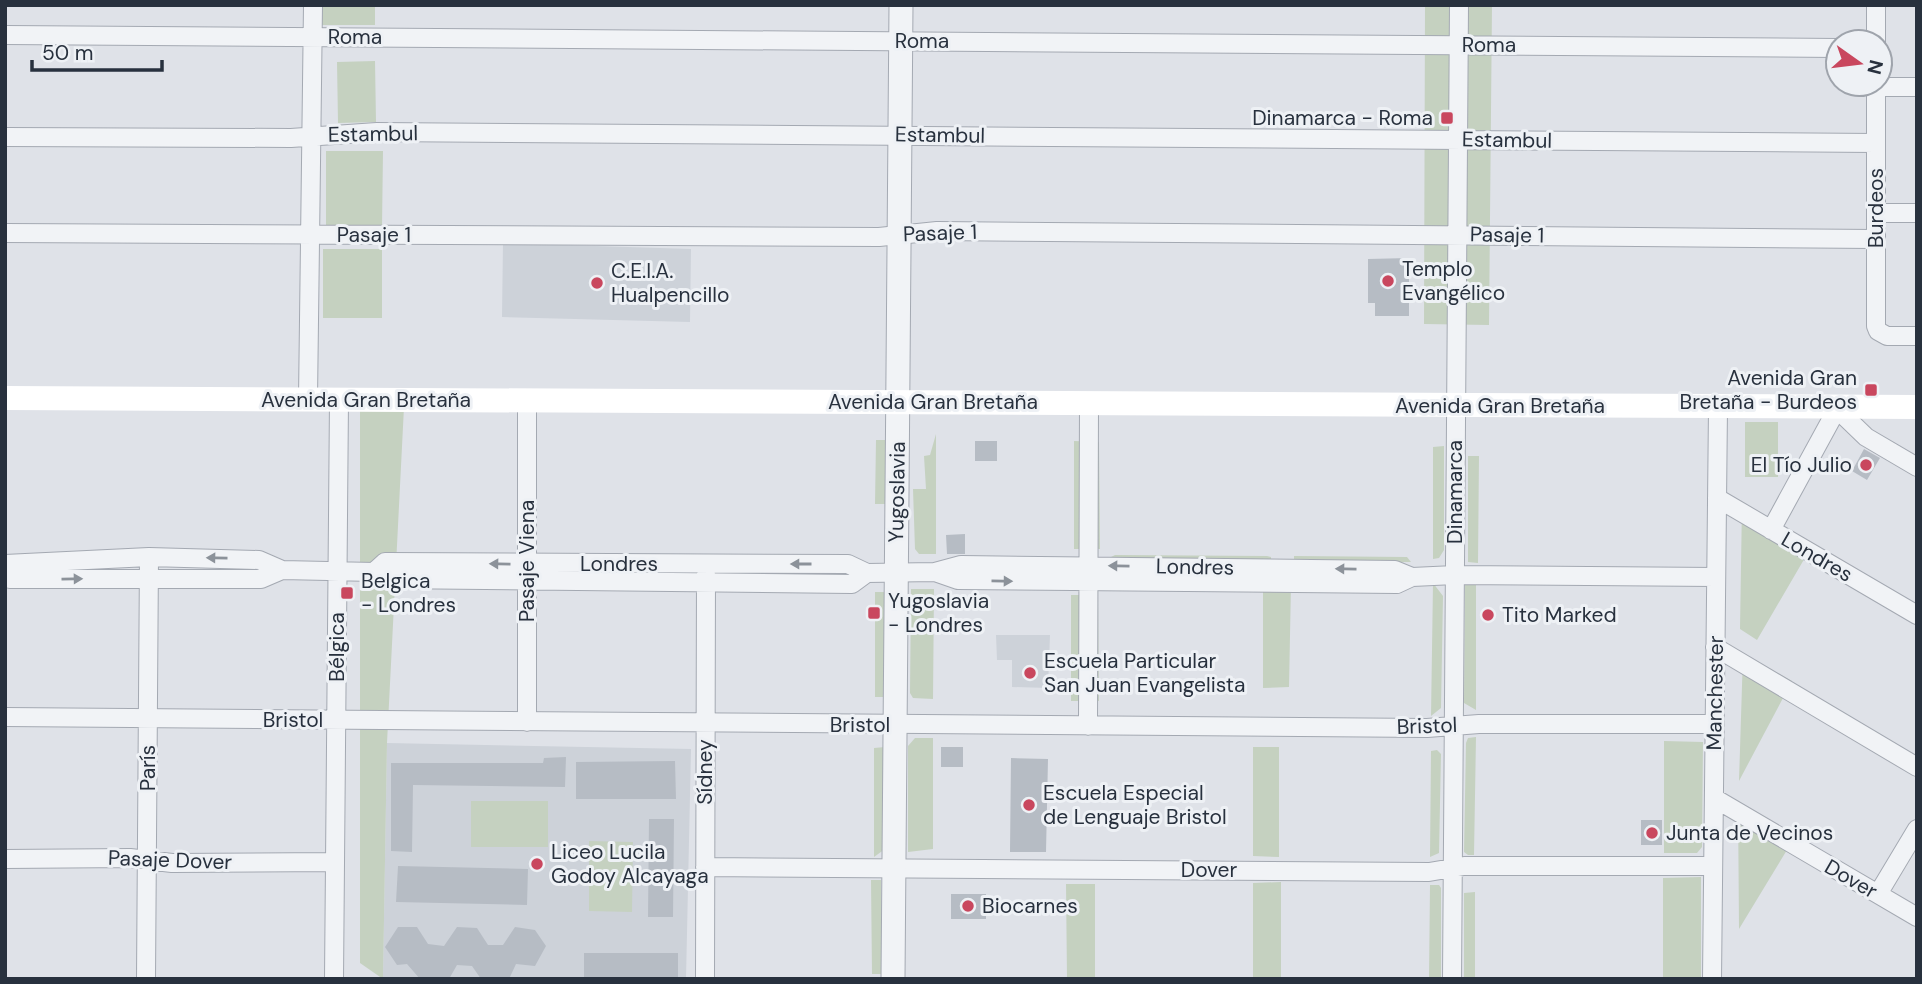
<svg xmlns="http://www.w3.org/2000/svg" width="1922" height="984" font-family="'DM Sans',sans-serif">
	<style>
		.built { fill: #cdd2d9 }
		.green { fill: #c5d1c0 }
		.building { fill: #b6bcc4 }
		.lines { fill: none; stroke-linecap: round; stroke-linejoin: round }
		.minor-casing { stroke: #a4a9b2; stroke-width: 20 }
		.tertiary-casing { stroke: #a4a9b2; stroke-width: 25 }
		.minor { stroke: #f1f3f6; stroke-width: 18 }
		.tertiary { stroke: #f1f3f6; stroke-width: 23 }
		.secondary { stroke: #fff; stroke-width: 24 }
		.oneway { fill: #8c929a }
		.poi-dot { fill: #c9475e; stroke: #eef1f5; stroke-width: 2.5 }
		.labels { text-anchor: middle; stroke-width: 6; stroke-linejoin: round; paint-order: stroke }
		.street-label { font-size: 21px; fill: #28313e; stroke: #eef1f5 }
		.poi-label { font-size: 21px; fill: #28313e; stroke: #eef1f5; text-anchor: start }
	</style>
	<rect width="100%" height="100%" fill="#dfe2e8"/>
	<!-- built -->
	<path class="built" d="M503 243 691 249 690 322 502 317Z
		M996 635H1050L1048 688 1012 687V660H997Z
		M387 743 691 749 686 979H383Z"/>
	<!-- green -->
	<path class="green" d="M317 5H375V25H317Z
		M1425 5H1492L1489 325 1424 324Z
		M375 61 376 122 338 123 337 62Z
		M326 151H383L382 227H326Z
		M323 249H382V318H323Z
		M360 407H404L387 743 383 979 360 963Z
		M1745 422H1778V477H1745Z
		M936 434V554H919L915 549 913 489H926L924 456 930 455Z
		M876 440H885V504H875Z
		M1074 441 1099 442 1100 549H1074Z
		M1444 446V550L1439 558 1433 559V447Z
		M1468 456H1479L1478 563 1468 562Z
		M1742 504 1813 544 1757 640 1740 629Z
		M1115 555 1267 556 1271 557V561L1112 562 1111 557Z
		M1294 556 1407 557 1411 562 1294 563Z
		M1476 575V710L1464 703 1465 583Z
		M1263 582 1291 584 1289 687 1263 688Z
		M1433 583 1443 596 1441 708 1431 716Z
		M911 589H934L933 699 913 698 910 693Z
		M875 592H885V697H875Z
		M1071 595H1098L1099 701H1071Z
		M1743 654 1792 681 1739 781Z
		M1476 737 1474 855H1468L1464 852 1466 743 1468 738Z
		M915 738H933V849L908 852V746Z
		M1664 741 1703 742 1702 847 1697 853H1664Z
		M885 747V849L874 857V748Z
		M1253 747H1279V857L1253 856Z
		M1437 750 1441 754 1439 853 1430 857 1431 751Z
		M471 801H548V847H471Z
		M1738 802 1796 835 1739 929Z
		M589 841 633 842 632 912 589 911Z
		M1701 877V979H1663V878Z
		M871 880H881V974H872Z
		M1281 882V979H1253V883Z
		M1066 884H1095V979H1067Z
		M1430 885H1439L1441 888V979H1429Z
		M1475 892V979H1464V893Z"/>
	<!-- building -->
	<path class="building" d="M1409 258V316H1375V303H1368V259Z
		M975 441H997V461H975Z
		M1864 449 1880 458 1867 480 1852 471Z
		M965 534V554H947L946 535Z
		M941 747H963V767H941Z
		M566 757 565 787 413 785 412 852 391 851V763H543L544 758Z
		M1011 758 1048 759 1046 852H1010Z
		M675 761 676 799H576V762Z
		M649 819H674L673 917H648Z
		M1641 820H1662V845H1641Z
		M398 866 528 869 527 905 396 902Z
		M951 894H986V919H951Z
		M398 927H417L428 944 444 946 457 927 477 928 488 945H503L515 927 535 930 546 946 535 966 516 964 509 979H481L472 966 457 965 449 979H420L407 964 397 965 385 947Z
		M584 953H678V979H584Z"/>
	<g class="lines">
		<!-- minor casing -->
		<g class="minor-casing">
			<path id="minor" d="M5 35 1838 48
				M1876 42V5
				M1876 84V326L1878 331 1887 336H1917
				M1876 87H1917
				M5 137 291 138 377 132 1876 143
				M1876 213H1917
				M5 233 879 237 937 231 1875 239
				M308 399 313 5
				M527 401V722
				M1717 498 1917 615
				M1771 530 1837 409 1866 437 1917 467
				M5 564 149 557 259 560 282 570 374 572 385 579 852 584 867 573
				M374 572 385 562 848 564 867 573 935 572 961 565 1395 570 1412 577
				M935 572 958 580 1397 584 1412 577 1455 575 1716 577
				M5 576 10 579H261L282 570
				M1715 647 1917 767
				M5 717 1427 728 1479 724H1715
				M1088 726 1089 404
				M1714 798 1917 917
				M5 859 130 858 172 863 335 862
				M705 867 1429 872 1464 866H1713
				M1878 894 1917 829
				M146 979 149 557
				M334 979 339 400
				M705 979 706 575
				M1452 979 1459 5
				M1712 979 1718 408"/>
		</g>
		<!-- tertiary casing -->
		<g class="tertiary-casing">
			<path id="tertiary" d="M893 979 901 5"/>
		</g>
		<!-- minor -->
		<use href="#minor" class="minor"/>
		<!-- tertiary -->
		<use href="#tertiary" class="tertiary"/>
		<!-- secondary -->
		<path class="secondary" d="M5 398 1917 407"/>
	</g>
	<!-- one-way arrows -->
	<defs><path id="oneway-solid" d="M-6-.8H1V-3.2L6.5 0L1 3.2V.8H-6Z" transform="scale(1.75)"/></defs>
	<g class="oneway">
		<use href="#oneway-solid" transform="translate(217 558) rotate(-179)"/>
		<use href="#oneway-solid" transform="translate(500 564) rotate(-179)"/>
		<use href="#oneway-solid" transform="translate(801 564) rotate(180)"/>
		<use href="#oneway-solid" transform="translate(1119 566) rotate(-179)"/>
		<use href="#oneway-solid" transform="translate(1346 569) rotate(-179)"/>
		<use href="#oneway-solid" transform="translate(72 579) rotate(-1)"/>
		<use href="#oneway-solid" transform="translate(1002 581) rotate(1)"/>
	</g>
	<!-- markers -->
	<g class="poi-dot">
		<rect x="1440" y="111" width="14" height="14" rx="3.5"/>
		<circle cx="1388" cy="281" r="7"/>
		<circle cx="597" cy="283" r="7"/>
		<rect x="1864" y="383" width="14" height="14" rx="3.5"/>
		<circle cx="1866" cy="465" r="7"/>
		<rect x="340" y="586" width="14" height="14" rx="3.5"/>
		<rect x="867" y="606" width="14" height="14" rx="3.5"/>
		<circle cx="1488" cy="615" r="7"/>
		<circle cx="1030" cy="673" r="7"/>
		<circle cx="1029" cy="805" r="7"/>
		<circle cx="1652" cy="833" r="7"/>
		<circle cx="537" cy="864" r="7"/>
		<circle cx="968" cy="906" r="7"/>
	</g>
	<g class="labels">
		<!-- street labels -->
		<g class="street-label">
			<text x="355" y="44">Roma</text>
			<text x="922" y="48">Roma</text>
			<text x="1489" y="52">Roma</text>
			<text transform="translate(373 134) rotate(-1)" y="7">Estambul</text>
			<text transform="translate(940 135) rotate(1)" y="7">Estambul</text>
			<text transform="translate(1507 140) rotate(1)" y="7">Estambul</text>
			<text transform="translate(1876 208) rotate(-90)" y="7">Burdeos</text>
			<text transform="translate(940 233) rotate(-2)" y="7">Pasaje 1</text>
			<text x="374" y="242">Pasaje 1</text>
			<text transform="translate(1507 235) rotate(1)" y="7">Pasaje 1</text>
			<text x="366" y="407">Avenida Gran Bretaña</text>
			<text x="933" y="409">Avenida Gran Bretaña</text>
			<text x="1500" y="413">Avenida Gran Bretaña</text>
			<text transform="translate(897 492) rotate(-89)" y="7">Yugoslavia</text>
			<text transform="translate(1455 492) rotate(-90)" y="7">Dinamarca</text>
			<text transform="translate(1817 557) rotate(30)" y="7">Londres</text>
			<text transform="translate(527 561) rotate(-90)" y="7">Pasaje Viena</text>
			<text x="619" y="571">Londres</text>
			<text transform="translate(1195 567) rotate(1)" y="7">Londres</text>
			<text transform="translate(337 647) rotate(-90)" y="7">Bélgica</text>
			<text transform="translate(1715 693) rotate(-89)" y="7">Manchester</text>
			<text x="293" y="727">Bristol</text>
			<text x="860" y="732">Bristol</text>
			<text transform="translate(1427 726) rotate(-2)" y="7">Bristol</text>
			<text transform="translate(148 768) rotate(-90)" y="7">París</text>
			<text transform="translate(705 772) rotate(-90)" y="7">Sídney</text>
			<text transform="translate(170 860) rotate(2)" y="7">Pasaje Dover</text>
			<text x="1209" y="877">Dover</text>
			<text transform="translate(1851 879) rotate(30)" y="7">Dover</text>
		</g>
		<!-- poi labels -->
		<g class="poi-label">
			<text x="1433" y="125" text-anchor="end">Dinamarca - Roma</text>
			<text x="1402" y="276">Templo<tspan x="1402" dy="24">Evangélico</tspan></text>
			<text x="611" y="278">C.E.I.A.<tspan x="611" dy="24">Hualpencillo</tspan></text>
			<text x="1857" y="385" text-anchor="end">Avenida Gran<tspan x="1857" dy="24">Bretaña - Burdeos</tspan></text>
			<text x="1852" y="472" text-anchor="end">El Tío Julio</text>
			<text x="361" y="588">Belgica<tspan x="361" dy="24">- Londres</tspan></text>
			<text x="888" y="608">Yugoslavia<tspan x="888" dy="24">- Londres</tspan></text>
			<text x="1502" y="622">Tito Marked</text>
			<text x="1044" y="668">Escuela Particular<tspan x="1044" dy="24">San Juan Evangelista</tspan></text>
			<text x="1043" y="800">Escuela Especial<tspan x="1043" dy="24">de Lenguaje Bristol</tspan></text>
			<text x="1666" y="840">Junta de Vecinos</text>
			<text x="551" y="859">Liceo Lucila<tspan x="551" dy="24">Godoy Alcayaga</tspan></text>
			<text x="982" y="913">Biocarnes</text>
		</g>
	</g>
	<!-- border -->
	<rect width="1922" height="984" fill="none" stroke="#28313e" stroke-width="14"/>
	<!-- north arrow -->
	<g transform="translate(1859 63) rotate(104)"><circle r="33" fill="#eef1f5" stroke="#9fa4ac" stroke-width="2"/>
	<path d="M0-5L12 26L0 18L-12 26Z" fill="#c9475e"/>
	<text y="-10" font-size="19" font-weight="bold" text-anchor="middle" fill="#28313e">N</text>
	</g>
	<!-- scale -->
	<path d="M32 60v10h130v-10" fill="none" stroke="#28313e" stroke-width="3.5"/>
	<text x="42" y="60" font-size="21" fill="#28313e" stroke="#eef1f5" stroke-width="5" paint-order="stroke">50 m</text>
</svg>
